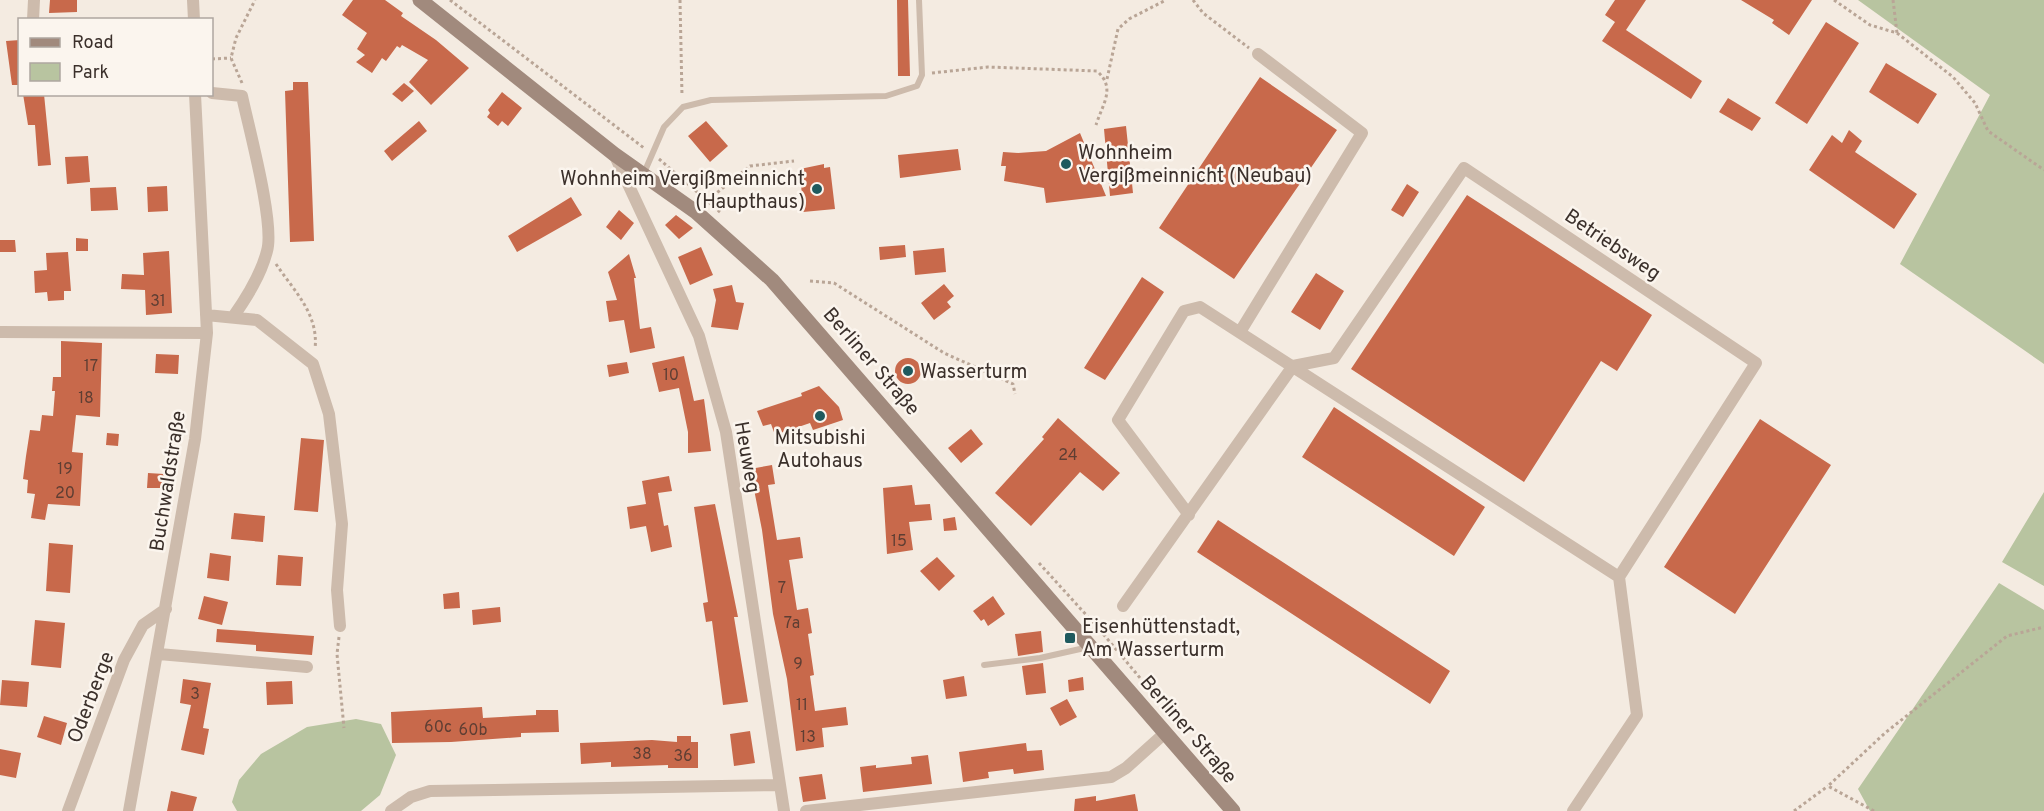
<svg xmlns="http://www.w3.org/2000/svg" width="2044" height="811" font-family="Overpass,sans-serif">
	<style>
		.green { fill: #b8c4a0 }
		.building { fill: #c8694b }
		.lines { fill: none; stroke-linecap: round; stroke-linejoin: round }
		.path { stroke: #b9a596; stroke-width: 3; stroke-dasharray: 3 3; stroke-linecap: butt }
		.lane { stroke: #cdbbac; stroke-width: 6 }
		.street { stroke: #cdbbac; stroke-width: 12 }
		.secondary { stroke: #a18a7d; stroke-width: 15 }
		.poi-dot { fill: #1f5a5e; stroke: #fbf5ee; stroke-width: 2 }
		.labels { text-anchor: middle; stroke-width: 5; stroke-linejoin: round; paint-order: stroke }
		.number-label { font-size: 16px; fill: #5e3e33 }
		.poi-label { font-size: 20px; fill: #3b302b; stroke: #fbf5ee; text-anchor: start }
		.street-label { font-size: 20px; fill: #3b302b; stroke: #fbf5ee }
	</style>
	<rect width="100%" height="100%" fill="#f4ebe1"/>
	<!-- green -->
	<path class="green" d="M1858 0H2044V364L1900 264 1990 95Z
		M2044 492V586L2002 562Z
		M1999 583 2044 610V811H1870L1858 789Z
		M356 719 381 724 396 755 380 795 361 811H237L232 802 239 780 261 754 307 727Z"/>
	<!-- building -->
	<path class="building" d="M50 0H77V12L49 13Z
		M353 0H385L403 13 401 16 436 40 469 68 431 105 409 82 428 60 402 45 400 48 397 46 386 61 382 58 372 73 356 62 365 55 357 49 367 33 342 15Z
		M897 0H908L910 76H898Z
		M1615 0H1646L1626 30 1702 81 1691 99 1602 41 1615 22 1605 15Z
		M1741 0H1812L1789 35 1772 23 1774 20Z
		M1826 22 1859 43 1807 124 1775 103Z
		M20 40V85H12L6 41Z
		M1886 63 1937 94 1918 124 1869 92Z
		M1260 77 1337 130 1234 279 1159 228Z
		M293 82H308L314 241 290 242 285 91 293 90Z
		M404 83 414 91 402 102 392 94Z
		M502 92 522 108 508 126 502 121 498 126 487 117 490 113 488 110Z
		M23 94H44L51 165 38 166 35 125H28Z
		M1728 98 1761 118 1752 131 1719 112Z
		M419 121 427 131 392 161 384 151Z
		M706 121 728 146 710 162 688 136Z
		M1126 126 1133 193 1110 196 1104 129Z
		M1849 130 1862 141 1855 152 1917 194 1894 229 1809 170 1832 135 1842 143Z
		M1080 133 1106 196 1046 203 1044 188 1004 181 1006 166H1001L1003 152 1018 153 1046 151Z
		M958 149 961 170 900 178 898 155Z
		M88 156 90 182 67 184 65 157Z
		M824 164V168L830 167 835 209 803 212 800 169Z
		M1407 184 1419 192 1403 217 1391 210Z
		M167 186 168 211 148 212 147 187Z
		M116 187 118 210 91 211 90 188Z
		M1467 195 1652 315 1617 371 1601 361 1524 482 1351 369Z
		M571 197 582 215 517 252 508 236Z
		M619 210 634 223 621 240 606 227Z
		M676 215 693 228 679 239 665 225Z
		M76 238 88 239V251H76Z
		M0 240H15L16 252H0Z
		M905 245 906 257 880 260 879 247Z
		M701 247 713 275 690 285 678 257Z
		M944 248 946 272 915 275 913 251Z
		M169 251 172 313 146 315 145 290 121 289 122 274 144 275 143 253Z
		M68 252 71 291H64V300L48 301 47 292 35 293 34 271 47 270 46 253Z
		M629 254 636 278H634L640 329 651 327 655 348 630 353 624 320 609 322 606 301 617 300 608 272Z
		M1316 273 1344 291 1320 330 1291 312Z
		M1142 277 1164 292 1105 380 1084 368Z
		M944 284 954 296 947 302 951 307 934 320 921 303Z
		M732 285 736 302 744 303 738 330 711 327 716 300 713 289Z
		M61 341 102 343 100 417 76 415 72 452 83 453 80 506 48 504 45 520 31 518 35 494 27 493 28 480 23 479 26 456 30 430 40 431 42 415 53 416 55 391H52L53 377H61Z
		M156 354 179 355 178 374 155 373Z
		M684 356 694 401 704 399 711 451 688 453V432L679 388 659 392 652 363Z
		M895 371a13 13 0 1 1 26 0a13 13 0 1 1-26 0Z
		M627 362 629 373 609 377 607 365Z
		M819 386 839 407 843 420 813 430 810 423 775 435 771 424 763 426 757 411 802 396 801 393Z
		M1334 407 1485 507 1454 556 1302 457Z
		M1058 418 1120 473 1103 491 1080 472 1031 526 995 493 1044 439 1042 437Z
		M1760 419 1831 465 1735 614 1664 567Z
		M971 429 983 444 961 463 948 448Z
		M107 433 119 434 118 446 106 445Z
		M301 438 324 440 318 512 294 510Z
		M772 465 775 484 768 485 777 540 800 537 803 558 789 560 797 610 808 608 812 633 808 634 814 675 810 676 815 711 846 707 848 725 822 728 824 747 796 751 787 679 773 614 762 530 750 469Z
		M148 473 164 474 163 488H147Z
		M669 476 672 491 658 493 664 526 668 525 672 547 651 552 646 526 630 529 627 507 646 504 642 481Z
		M912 485 915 505 930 504 932 520 909 522 913 550 887 554 883 488Z
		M715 504 738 617H734L748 702 723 705 712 621 706 622 703 603 708 602 694 507Z
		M234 513 265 516 263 542 231 539Z
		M955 517 957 530 944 531 943 519Z
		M1218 520 1450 671 1430 704 1197 552Z
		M49 543 73 545 70 593 46 591Z
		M210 553 231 556 229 581 207 578Z
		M278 555 303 557 301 586 276 585Z
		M937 557 955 576 939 591 920 571Z
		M459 592 460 608 444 609 443 594Z
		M204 596 228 602 222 625 198 619Z
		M993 596 1005 614 988 626 984 619 981 621 973 611Z
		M500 607 501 622 473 625 472 610Z
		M35 620 65 623 61 668 31 665Z
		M217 629 314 636 312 655 256 651V645L216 642Z
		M1041 631 1043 652 1018 656 1015 634Z
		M1043 663 1046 693 1026 695 1022 666Z
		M964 676 967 696 946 699 943 680Z
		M1083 677 1084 690 1069 692 1068 680Z
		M183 679 211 683 203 728 209 729 204 755 181 750 191 705 180 703Z
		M2 680 29 682 27 707 0 705Z
		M292 681 293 704 267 705 266 682Z
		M1067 699 1077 717 1060 726 1050 708Z
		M482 707 483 718 536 715V710H558L559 732 521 733V737L451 742 392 743 391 712Z
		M44 716 67 723 61 745 37 737Z
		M750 731 755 763 734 766 730 734Z
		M677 736H691V742H698V768H668V765L611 767V762L581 764 580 743 652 740 677 742Z
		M1026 743 1027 751 1042 750 1044 770 1014 774 1013 769 988 772 989 778 963 782 959 752Z
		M0 749 21 753 16 778 0 775Z
		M928 755 932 784 863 792 860 767 876 765V768L912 764 911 757Z
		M822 774 826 799 803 802 799 777Z
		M171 791 197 797 193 811H167Z
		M1135 794 1138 811H1074L1075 799 1096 796V801Z"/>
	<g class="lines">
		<!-- path -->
		<path class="path" d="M450 0 644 148
			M680 0 682 96
			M1193 0 1203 13 1249 48
			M1834 0 1870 25 1897 33 1953 77 1975 103 1988 131 2044 170
			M1893 0 1897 33
			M212 59 231 58
			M932 73 988 67 1097 71C1116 88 1103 103 1096 125
			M1107 79 1118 29 1129 19 1166 0
			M242 83 231 58 236 38 255 0
			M659 159 720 212
			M708 200 750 166 794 161
			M276 264C294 291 319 314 315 349
			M810 281 834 283 944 353 1013 384 1015 394
			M1039 563 1099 629 1161 703
			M339 637 337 654 344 728
			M1794 811 1828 786
			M1874 811 1828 786 1885 733 2007 636 2044 627"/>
		<!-- lane -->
		<path class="lane" d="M644 173 664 127 683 107 711 100 886 96 917 86 922 75 919 0
			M984 665 1040 658 1089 647"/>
		<!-- street -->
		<path class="street" d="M193 0 194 20
			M33 20 34 0
			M212 93 242 96C249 129 275 224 267 251 261 275 247 297 233 317
			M614 154 699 336 726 432 784 811
			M206 315 257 320 313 364 329 414 342 524 337 590 340 626
			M0 332 207 333
			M1240 332 1362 133 1258 54
			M1123 606 1293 366 1334 358 1464 168 1756 363 1619 577 1200 307 1184 311 1118 420 1189 515
			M159 654 307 667
			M68 811 124 660 143 625 166 609
			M129 811 195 439 207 333 195 94
			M391 811 411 797 430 791 780 785
			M806 811 1111 777 1126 768 1165 733
			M1573 811 1637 715 1619 577"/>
		<!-- secondary -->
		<path class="secondary" d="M420 0 614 154 696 212 772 280 1233 811"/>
	</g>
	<!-- markers -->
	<g class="poi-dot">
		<circle cx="1066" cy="164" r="6"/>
		<circle cx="817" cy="189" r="6"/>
		<circle cx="908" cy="371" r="6"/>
		<circle cx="820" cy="416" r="6"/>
		<rect x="1064" y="632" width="12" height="12" rx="3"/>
	</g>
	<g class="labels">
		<!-- number labels -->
		<g class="number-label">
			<text x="158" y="306">31</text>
			<text x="91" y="371">17</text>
			<text x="671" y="380">10</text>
			<text x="86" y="403">18</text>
			<text x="1068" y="460">24</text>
			<text x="65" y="474">19</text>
			<text x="65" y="498">20</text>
			<text x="899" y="546">15</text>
			<text x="782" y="593">7</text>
			<text x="792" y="628">7a</text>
			<text x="798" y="669">9</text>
			<text x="195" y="699">3</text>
			<text x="802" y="710">11</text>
			<text x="438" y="732">60c</text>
			<text x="473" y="735">60b</text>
			<text x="808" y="742">13</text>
			<text x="642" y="759">38</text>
			<text x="683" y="761">36</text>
		</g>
		<!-- poi labels -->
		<g class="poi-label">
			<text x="1078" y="159">Wohnheim<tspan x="1078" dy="23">Vergißmeinnicht (Neubau)</tspan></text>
			<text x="805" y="185" text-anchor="end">Wohnheim Vergißmeinnicht<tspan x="805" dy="23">(Haupthaus)</tspan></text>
			<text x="920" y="378">Wasserturm</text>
			<text x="820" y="444" text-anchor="middle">Mitsubishi<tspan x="820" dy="23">Autohaus</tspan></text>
			<text x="1082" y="633">Eisenhüttenstadt,<tspan x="1082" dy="23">Am Wasserturm</tspan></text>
		</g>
		<!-- street labels -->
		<g class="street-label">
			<text transform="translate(1613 244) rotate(34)" y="7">Betriebsweg</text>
			<text transform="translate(872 361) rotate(49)" y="7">Berliner Straße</text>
			<text transform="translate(748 457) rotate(80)" y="7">Heuweg</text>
			<text transform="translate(167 481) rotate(-81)" y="7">Buchwaldstraße</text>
			<text transform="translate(90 697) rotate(-69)" y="7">Oderberge</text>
			<text transform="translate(1189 729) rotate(49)" y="7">Berliner Straße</text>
		</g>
	</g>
	<!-- legend -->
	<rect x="18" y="18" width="195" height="78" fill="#fbf5ee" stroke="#aea6a0" stroke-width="1.5"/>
	<rect x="30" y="38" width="30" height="9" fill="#a18a7d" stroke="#aea6a0" stroke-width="1.5"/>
	<text x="72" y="48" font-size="18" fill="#3b302b">Road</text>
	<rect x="30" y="63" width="30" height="18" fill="#b8c4a0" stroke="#aea6a0" stroke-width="1.5"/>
	<text x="72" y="78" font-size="18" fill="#3b302b">Park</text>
</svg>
